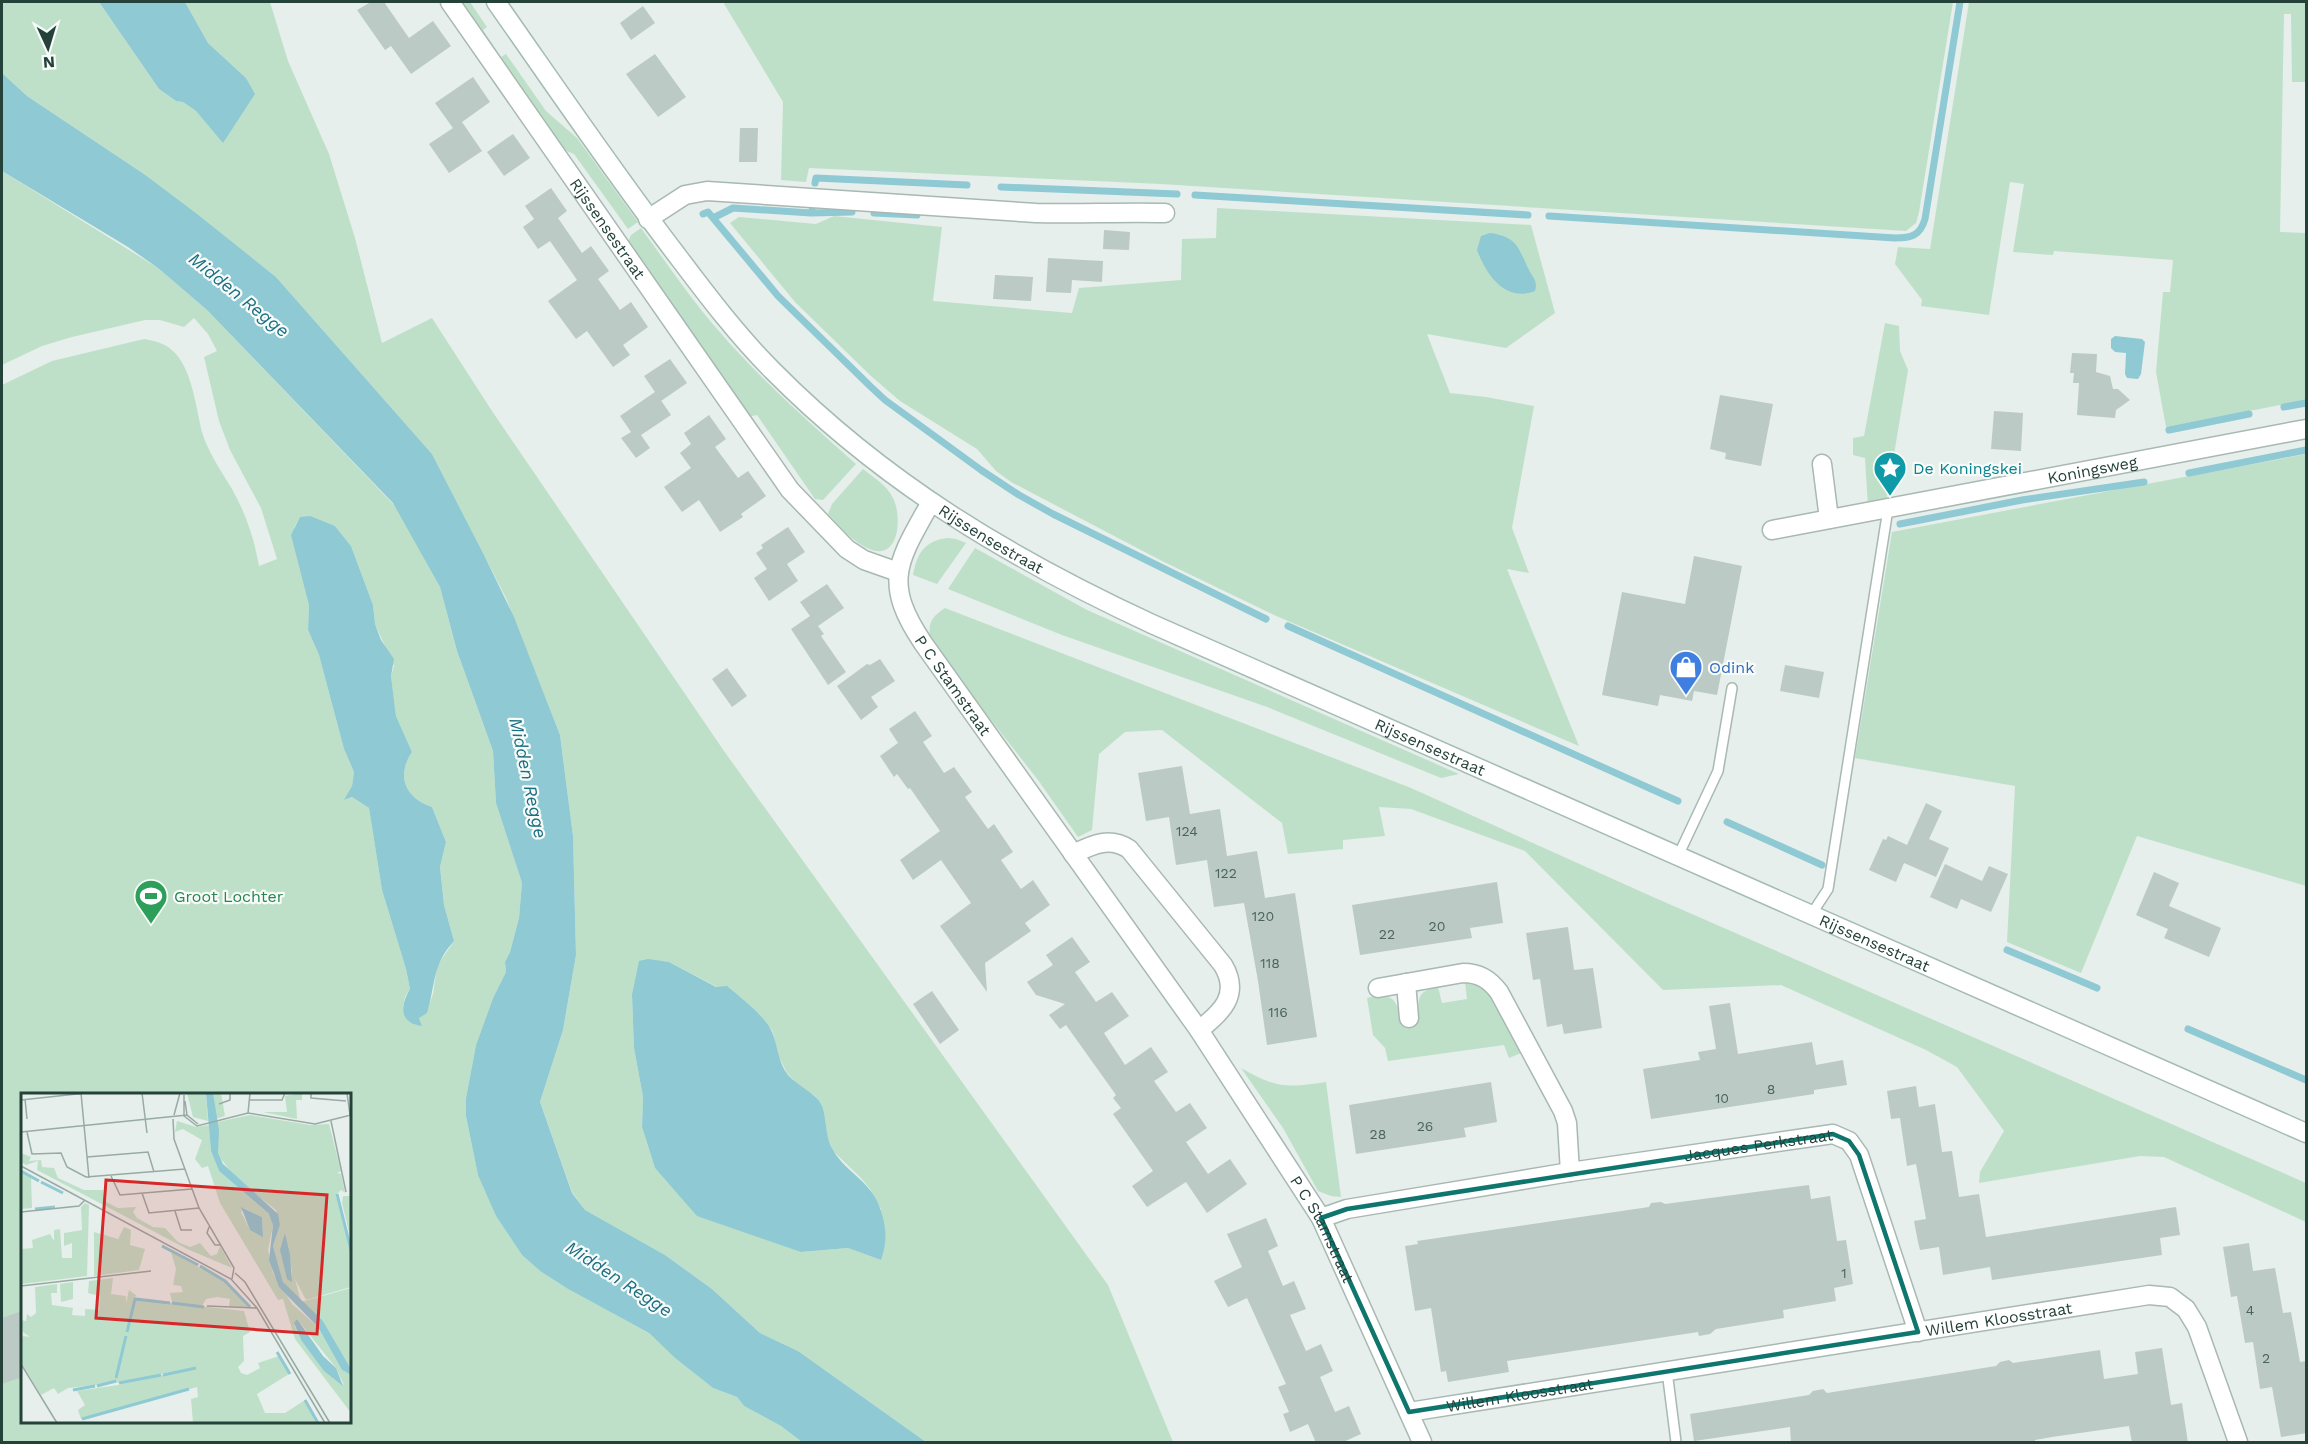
<svg xmlns="http://www.w3.org/2000/svg" width="2308" height="1444" font-family="'Work Sans',sans-serif">
	<style>
		.green { fill: #bfe0c8; fill-rule: evenodd }
		.water { fill: #8ec9d4 }
		.lines { fill: none; stroke-linecap: round; stroke-linejoin: round }
		.stream { stroke: #8ec9d4; stroke-width: 7 }
		.building { fill: #bbcac4 }
		.lane-casing { stroke: #a8b8b2; stroke-width: 12 }
		.street-casing { stroke: #a8b8b2; stroke-width: 21 }
		.secondary-casing { stroke: #a4bbb3; stroke-width: 21 }
		.lane { stroke: #fff; stroke-width: 9 }
		.street { stroke: #fff; stroke-width: 18 }
		.secondary { stroke: #fff; stroke-width: 18 }
		.marked { fill: none; stroke: #0f766e; stroke-width: 4.5; stroke-linejoin: round }
		.labels { text-anchor: middle; stroke-width: 4.5; stroke-linejoin: round; paint-order: stroke }
		.number-label { font-size: 14px; fill: #4a645c }
		.street-label { font-size: 16px; fill: #24423a; stroke: #f7fbf9 }
		.culture-label { font-size: 16px; fill: #0d838f; stroke: #f7fbf9; text-anchor: start }
		.shop-label { font-size: 16px; fill: #366cbe; stroke: #f7fbf9; text-anchor: start }
		.leisure-label { font-size: 16px; fill: #27864d; stroke: #f7fbf9; text-anchor: start }
		.water-label { font-size: 18px; font-style: italic; fill: #1c6f80; stroke: #f7fbf9 }
		.inset-river { fill: none; stroke: #8ec9d4; stroke-width: 3 }
		.inset-road { fill: none; stroke: #98aaa4; stroke-width: 1.5 }
		.view { fill: #d62828; fill-opacity: 0.15; stroke: #d62828; stroke-width: 3 }
		.inset-edge { fill: none; stroke: #24423a; stroke-width: 3 }
	</style>
	<rect width="100%" height="100%" fill="#e6efeb"/>
	<!-- green -->
	<path class="green" d="M2 2H99L159 89 176 101 183 102 196 111 223 142 254 94 246 78 208 43 185 2H270L288 61 329 154 355 238 382 343 432 318 492 411 724 751 1108 1285 1173 1442H926L798 1351 760 1333 712 1289 665 1255 585 1210 572 1192 540 1102 563 1030 576 955 573 836 560 735 506 598 432 454 276 277 144 174 27 96 2 73ZM659 961 669 962 744 1001 772 1030 779 1057 787 1073 803 1090 814 1095 821 1103 827 1136 833 1151 860 1177 870 1189 881 1209V1260L848 1248 801 1252 672 1186 655 1168 642 1127 643 1097 634 1048 632 995Z
		M459 2H470L487 27 483 30 501 57 506 54 546 111 577 138 638 222 628 229 574 154 562 149Z
		M723 2H1953L1919 212 1916 223 1906 231 1161 184 809 168 806 182 781 180 783 102Z
		M1969 2H2306V82H2292L2291 14H2284L2280 232 2306 233V400L2166 427 2156 372 2163 292H2170L2173 260 2054 251 2053 255 2013 252 2024 184 2010 182 1989 315 1921 306 1922 300 1895 264 1898 247 1930 249Z
		M2 171 158 268 207 310 397 508 440 587 457 651 493 751 496 803 522 883 519 918 510 952 505 962 506 972 493 998 476 1045 466 1098V1116L478 1174 491 1204 496 1216 522 1255 540 1271 568 1289 649 1333 675 1358 713 1388 737 1397 744 1406 781 1426 802 1442H2V385L52 361 144 339C154 341 165 343 173 351 192 368 196 408 202 432 208 452 221 471 232 489 246 514 254 538 259 566L277 559 261 508 230 450 219 421 204 357 217 351 208 334 194 318 184 327 160 320H145L72 337 42 346 2 365ZM300 517 335 526 351 546 373 605 375 624 394 666 391 676 396 716 412 752C396 776 405 798 432 807L446 842 440 867 444 905 454 941 437 966 433 994 430 1002 419 1018 422 1026 403 1007 405 997 410 989 406 969 382 890 369 808 352 797 345 800 352 786 354 772 344 749 319 655 308 630 309 605 294 528ZM22 1094H350V1422H22Z
		M1217 208 1531 225 1555 313 1506 348 1427 334 1450 393 1486 397 1534 406 1512 528 1529 573 1507 569 1579 746 1274 615 1162 561 1011 482 996 471 977 449 900 401 871 376 795 302 730 223 739 217 816 224 834 216 942 227 933 301 1072 313 1079 288 1181 280 1182 239 1216 238Z
		M641 228C666 262 690 298 718 330 760 379 808 421 856 464L823 500 815 499 757 415 747 417 627 244 631 235Z
		M1885 323 1899 326 1900 351 1908 370 1886 503 1868 507 1865 458 1853 455V438L1864 436Z
		M2306 454V886L2137 836 2081 973 2007 942 2015 786 1855 758 1892 532Z
		M863 469C874 478 887 485 893 498 902 515 900 559 872 550 854 544 841 527 828 514L832 504Z
		M947 538 956 539 966 543 937 584 913 575C917 554 924 541 947 538Z
		M975 548 1087 610 1459 774 1441 778 1267 707 1062 635 948 589Z
		M945 608 1411 788 1653 897 2306 1183V1222L2164 1157 2140 1156 1979 1183 1980 1172 2004 1131 1957 1067 1926 1050 1781 985 1663 990 1525 851 1411 809 1379 807 1385 836 1343 840V849L1288 854 1282 823 1162 730 1125 732 1099 754 1092 830 1078 837 1038 780 930 642C929 623 929 619 945 608Z
		M1465 982 1475 983 1490 994 1521 1053 1509 1058 1504 1045 1388 1061 1385 1048 1373 1035 1367 998C1391 993 1397 997 1401 1022L1419 1021C1419 1002 1414 991 1438 987L1442 1003 1467 999Z
		M1241 1068C1276 1088 1286 1088 1326 1082L1341 1197 1331 1196 1318 1191 1283 1128Z"/>
	<!-- water -->
	<path class="water" d="M99 2H185L208 43 246 78 255 94 223 143 196 111 183 102 176 101 159 89Z
		M2 73 27 96 144 174 197 214 276 277 432 454 484 555 514 617 560 735 573 836 576 955 563 1030 540 1102 572 1193 585 1210 665 1255 712 1289 760 1333 798 1351 926 1442H802L781 1426 744 1406 737 1397 713 1388 675 1358 649 1333 568 1289 540 1271 522 1255 496 1216 478 1175 466 1116V1098L476 1045 493 998 506 972 505 962 510 952 519 918 522 883 496 803 493 751 457 651 440 587 393 503 207 310 158 268 128 247 2 171Z
		M1490 233C1518 237 1518 248 1529 270 1533 278 1538 281 1535 291 1505 303 1486 274 1477 250L1481 236Z
		M2115 336 2142 339 2145 342 2141 374 2138 379 2127 378 2125 374 2126 353 2115 352 2111 348V339Z
		M310 516 335 526 351 546 373 605 375 624 381 640 394 659 391 676 396 716 412 752C396 776 405 798 432 807L446 842 440 867 444 905 454 941C432 965 436 983 427 1013L419 1018 422 1026C399 1023 400 1006 410 989L406 969 382 890 369 808 352 797 344 800 352 786 354 772 344 749 319 655 308 630 309 605 291 535 300 517Z
		M648 959 669 962 716 987 727 986C740 997 766 1017 772 1032 778 1046 778 1063 788 1075 797 1085 815 1094 820 1102 827 1113 824 1135 833 1150 846 1173 873 1182 881 1211 887 1231 887 1241 881 1260L848 1248 801 1252 697 1216 655 1168 642 1127 643 1097 634 1048 632 995 639 961Z"/>
	<g class="lines">
		<!-- stream -->
		<path class="stream" d="M815 183 816 178 967 185
			M1001 187 1177 194
			M1195 195 1528 215
			M811 213 852 212
			M874 213 917 215
			M703 214 708 212 778 296 871 387 885 400 981 470 1019 495 1053 514 1266 619
			M1549 216 1895 238C1911 238 1920 236 1925 219L1960 2
			M713 218 733 208 811 213 812 210
			M2284 407 2306 403
			M2169 430 2249 414
			M2189 473 2306 450
			M1900 524 2022 500 2144 482
			M1288 626 1678 801
			M1727 822 1822 865
			M2007 950 2097 988
			M2188 1029 2306 1080"/>
	</g>
	<!-- building -->
	<path class="building" d="M371 2H384L409 38 433 21 451 46 411 74 391 46 385 50 357 10Z
		M643 6 655 23 631 40 620 23Z
		M655 54 686 97 658 117 626 74Z
		M473 77 490 102 462 122 482 151 449 173 429 144 453 128 435 103Z
		M740 128H758L757 162H739Z
		M513 134 530 158 504 176 487 152Z
		M551 188 567 211 558 218 582 253 591 246 609 271 598 279 620 310 631 302 648 327 623 345 630 355 613 367 587 331 576 339 548 301 577 280 550 241 538 249 523 227 534 219 525 206Z
		M1104 230 1130 232 1129 250 1103 249Z
		M1048 258 1103 261 1102 282 1072 280 1071 293 1046 292Z
		M995 275 1033 277 1031 301 993 299Z
		M2072 353 2097 354 2096 372 2110 376 2113 389H2118L2130 400 2116 410 2115 418 2077 415 2079 383H2073L2074 373H2070Z
		M670 359 687 383 661 401 658 396 671 415 641 435 650 448 636 458 621 438 631 432 620 416 655 392 644 376Z
		M1720 395 1773 404 1761 466 1725 459 1726 453 1710 449Z
		M1994 411 2023 413 2021 451 1991 449Z
		M709 415 726 439 715 447 738 478 748 471 766 496 741 514 743 517 720 532 699 500 682 512 664 487 691 468 680 453 691 444 684 433Z
		M788 527 805 552 787 564 798 581 769 601 754 578 767 569 756 553 763 548 761 545Z
		M1694 556 1742 566 1717 695 1694 691 1692 701 1660 695 1658 706 1602 695 1622 592 1685 604Z
		M827 584 844 608 818 626 824 634 821 636 846 672 828 685 791 629 810 616 800 602Z
		M880 659 895 681 871 697 878 707 861 720 837 686 867 664 870 665Z
		M1785 665 1824 672 1819 698 1780 691Z
		M727 668 747 696 732 707 712 679Z
		M915 711 932 736 923 742 944 773 954 767 972 792 965 797 988 829 994 824 1013 852 1001 860 1021 889 1033 880 1050 905 1025 923 1031 931 985 963 987 992 940 926 971 903 941 860 913 880 900 860 940 831 910 788 908 789 897 774 894 777 880 756 898 743 889 729Z
		M1182 766 1190 814 1220 809 1227 856 1257 851 1265 898 1295 893 1317 1037 1267 1045 1258 981 1244 903 1214 907 1207 860 1176 865 1169 817 1146 821 1138 773Z
		M1926 803 1942 811 1929 839 1949 848 1936 877 1904 863 1896 882 1869 870 1883 839 1886 840 1888 836 1907 845Z
		M1945 864 1982 881 1989 866 2008 874 1991 912 1961 899 1957 909 1930 897Z
		M2154 872 2179 883 2169 906 2221 928 2209 957 2164 938 2168 929 2136 915Z
		M1497 882 1503 923 1470 928 1472 938 1360 955 1352 905Z
		M1568 927 1574 970 1593 968 1602 1028 1564 1034 1562 1024 1547 1027 1540 979 1533 980 1526 933Z
		M1072 937 1090 962 1075 972 1096 1002 1112 992 1129 1016 1104 1033 1125 1065 1151 1047 1168 1072 1154 1081 1176 1112 1190 1103 1207 1128 1186 1142 1208 1174 1230 1159 1247 1184 1207 1213 1186 1182 1147 1207 1132 1186 1153 1171 1113 1114 1121 1108 1113 1098 1116 1095 1066 1025 1060 1029 1049 1015 1065 1004 1036 995 1027 982 1053 965 1046 955Z
		M932 991 959 1030 940 1044 913 1004Z
		M1730 1003 1738 1054 1812 1042 1816 1065 1843 1060 1847 1085 1814 1090V1094L1651 1119 1643 1069 1700 1060 1698 1052 1716 1049 1709 1006Z
		M1491 1082 1497 1122 1464 1128 1466 1137 1356 1154 1349 1105Z
		M1916 1086 1919 1107 1935 1104 1942 1152 1952 1151 1959 1197 1979 1194 1986 1237 2176 1207 2180 1235 2160 1238 2162 1255 1992 1280 1990 1267 1943 1275 1939 1247 1920 1250 1918 1242 1914 1221 1926 1219 1916 1164 1907 1166 1900 1118 1891 1119 1887 1091Z
		M1809 1185 1811 1199 1830 1196 1837 1241 1846 1240 1853 1284 1834 1288 1836 1301 1783 1310 1784 1318 1716 1329 1710 1334 1699 1336 1698 1332 1507 1361 1509 1372 1448 1382 1446 1371 1441 1372 1431 1308 1415 1311 1405 1246 1418 1244 1417 1241 1649 1207 1651 1203 1661 1202 1665 1204Z
		M1266 1218 1278 1246 1268 1251 1283 1286 1294 1281 1306 1309 1290 1315 1306 1351 1321 1344 1333 1371 1320 1377 1335 1412 1349 1406 1361 1434 1341 1443H1316L1308 1424 1290 1432 1283 1414 1289 1412 1278 1387 1286 1384 1247 1298 1228 1307 1214 1281 1242 1267 1227 1234Z
		M2249 1243 2253 1271 2275 1268 2283 1313 2291 1312 2300 1362 2307 1361V1433L2281 1437 2272 1387 2260 1389 2253 1342 2245 1343 2237 1296 2231 1297 2223 1247Z
		M22 1311V1377L2 1384V1318Z
		M2162 1348 2171 1405 2182 1403 2188 1443H2132L2129 1426 2052 1437 2035 1440V1443H1791L1790 1427 1694 1441 1690 1414 1809 1395 1813 1391 1823 1389 1827 1393 1996 1366 2000 1362 2009 1360 2013 1363 2100 1350 2104 1379 2138 1374 2135 1352Z"/>
	<g class="lines">
		<!-- lane casing -->
		<g class="lane-casing">
			<path id="lane" d="M1678 856 1718 771 1732 688
				M1811 915 1828 889 1888 509
				M1667 1371 1676 1442"/>
		</g>
		<!-- street casing -->
		<g class="street-casing">
			<g id="street">
				<path id="s1" d="M450 2 790 490 847 549 864 560 898 572"/>
				<path d="M648 219 685 195 707 191 1036 213C1079 214 1122 212 1165 213"/>
				<path d="M1822 464 1829 519"/>
				<path id="s2" d="M931 502C899 560 881 581 923 643L1199 1030 1321 1218 1422 1442"/>
				<path id="s3" d="M1772 530 2306 429"/>
				<path d="M1073 854C1092 845 1109 836 1129 849L1223 965C1241 995 1221 1013 1199 1030"/>
				<path d="M1406 983 1409 1018"/>
				<path d="M1378 988 1463 973C1479 973 1489 979 1499 992L1563 1111 1567 1123 1570 1172"/>
				<path id="s4" d="M1321 1218 1347 1209 1570 1172 1833 1134 1849 1141 1859 1155 1918 1332"/>
				<path id="s5" d="M1409 1412 2149 1295 2170 1297 2186 1309 2197 1327 2238 1442"/>
			</g>
		</g>
		<!-- secondary casing -->
		<g class="secondary-casing">
			<g id="secondary">
				<path id="s6" d="M496 2C555 86 613 172 676 254 707 295 737 335 773 371 884 483 1010 558 1152 624L2306 1133"/>
			</g>
		</g>
		<!-- lane -->
		<use href="#lane" class="lane"/>
		<!-- street -->
		<use href="#street" class="street"/>
		<!-- secondary -->
		<use href="#secondary" class="secondary"/>
	</g>
	<!-- marked area -->
	<path class="marked" d="M1833 1134 1849 1141 1859 1155 1918 1332 1409 1412 1321 1218 1347 1209Z"/>
	<!-- icons -->
	<defs>
		<g id="sight-pin" transform="scale(1.725)"><path d="M0 17L-7.5 6A9.5 9.5 0 1 1 7.5 6Z" fill="#0f9aa8" stroke="#f7fbf9"/><path d="M0-6L1.8-2.2L6-1.7L2.9 1.2L3.7 5.4L0 3.3L-3.7 5.4L-2.9 1.2L-6-1.7L-1.8-2.2Z" fill="#fff"/></g>
		<g id="shop-pin" transform="scale(1.725)"><path d="M0 17L-7.5 6A9.5 9.5 0 1 1 7.5 6Z" fill="#3f7fe0" stroke="#f7fbf9"/><path d="M-5-2.5h2.3a2.7 3.5 0 0 1 5.4 0H5L5.5 6h-11ZM-1.5-2.5h3a1.5 2.3 0 0 0-3 0Z" fill="#fff"/></g>
		<g id="stadium-pin" transform="scale(1.725)"><path d="M0 17L-7.5 6A9.5 9.5 0 1 1 7.5 6Z" fill="#2e9e5b" stroke="#f7fbf9"/><path d="M0-5a6.5 5 0 1 0 0 10a6.5 5 0 1 0 0-10ZM-3.5-1.8h7v3.6h-7Z" fill="#fff"/></g>
	</defs>
	<g fill-rule="evenodd">
		<use href="#sight-pin" x="1890" y="468"/>
		<use href="#shop-pin" x="1686" y="667"/>
		<use href="#stadium-pin" x="151" y="896"/>
	</g>
	<g class="labels">
		<!-- number labels -->
		<g class="number-label">
			<text x="1187" y="836">124</text>
			<text x="1226" y="878">122</text>
			<text x="1263" y="921">120</text>
			<text x="1437" y="931">20</text>
			<text x="1387" y="939">22</text>
			<text x="1270" y="968">118</text>
			<text x="1278" y="1017">116</text>
			<text x="1771" y="1094">8</text>
			<text x="1722" y="1103">10</text>
			<text x="1425" y="1131">26</text>
			<text x="1378" y="1139">28</text>
			<text x="1844" y="1278">1</text>
			<text x="2250" y="1315">4</text>
			<text x="2266" y="1363">2</text>
		</g>
		<!-- street labels -->
		<g class="street-label">
			<text dy="6" stroke="none"><textPath href="#s1" startOffset="276">Rijssensestraat</textPath></text>
			<text dy="6" stroke="none"><textPath href="#s3" startOffset="326">Koningsweg</textPath></text>
			<text dy="6" stroke="none"><textPath href="#s6" startOffset="738">Rijssensestraat</textPath></text>
			<text dy="6" stroke="none"><textPath href="#s2" startOffset="206">P C Stamstraat</textPath></text>
			<text dy="6" stroke="none"><textPath href="#s6" startOffset="1224">Rijssensestraat</textPath></text>
			<text dy="6" stroke="none"><textPath href="#s6" startOffset="1710">Rijssensestraat</textPath></text>
			<text dy="6" stroke="none"><textPath href="#s4" startOffset="444">Jacques Perkstraat</textPath></text>
			<text dy="6" stroke="none"><textPath href="#s2" startOffset="864">P C Stamstraat</textPath></text>
			<text dy="6" stroke="none"><textPath href="#s5" startOffset="597">Willem Kloosstraat</textPath></text>
			<text dy="6" stroke="none"><textPath href="#s5" startOffset="112">Willem Kloosstraat</textPath></text>
		</g>
		<!-- culture labels -->
		<g class="culture-label">
			<text x="1913" y="474">De Koningskei</text>
		</g>
		<!-- shop labels -->
		<g class="shop-label">
			<text x="1709" y="673">Odink</text>
		</g>
		<!-- leisure labels -->
		<g class="leisure-label">
			<text x="174" y="902">Groot Lochter</text>
		</g>
		<!-- water labels -->
		<g class="water-label">
			<text transform="translate(239 295) rotate(39)" y="6">Midden Regge</text>
			<text transform="translate(528 778) rotate(78)" y="6">Midden Regge</text>
			<text transform="translate(619 1279) rotate(33)" y="6">Midden Regge</text>
		</g>
	</g>
	<!-- overview -->
	<g transform="translate(21 1093)">
		<rect width="330" height="330" fill="#e6efeb"/>
		<path d="M166 0H185L187 28 172 24ZM192 0H200L204 23 194 26ZM281 0V7H275L276 26 242 19H266L264 3ZM229 22 289 32 308 31 320 78 316 80 320 81 324 100 320 97 315 102 330 161V194L285 207 274 186 280 209 330 195V276L302 228 283 214 262 189 252 153 259 132 255 117 216 87 197 62 196 29ZM264 140 271 178 270 189 260 160ZM156 28 175 34 188 32 190 58 198 78 250 123 252 132 247 157 252 180 271 211 297 234 321 277 330 282V320L274 246 262 206 257 207 199 110 187 73 181 75 174 66 181 47 162 36 154 39ZM223 115 241 124 242 141 229 137 220 119ZM276 226 315 275 323 292 304 278 280 247 273 232ZM0 60 10 64 8 68 20 67 21 74 33 75 37 85 63 97H82L83 108 97 115 115 114 112 119 116 125 132 134 144 135 157 149 169 154 179 150 190 163 196 161 199 153 211 175 166 156 16 77 17 68 5 72 0 69ZM0 79 10 84 11 115 0 116ZM322 103H330V148L321 110ZM64 110 68 112 66 183 1 191 0 156 12 155 11 147 29 141 33 148V137L39 136 41 165H51V150L43 153V140L61 137 60 114ZM103 134 110 137 109 152 124 156 118 177 73 183V139L97 146ZM150 159 203 188 228 215 208 213 209 206 196 204 185 206 181 213 151 209 149 200 162 199 160 193 152 192 155 176ZM92 185 90 201 105 203V210L108 197 116 203 113 204 105 240 115 206 223 218 229 239 222 243 223 268 217 274 220 280 226 282 239 275 237 270 258 263 268 281 236 301 244 320H264L284 307 297 330H172L170 306 177 304 176 294 60 326 57 317 64 312 56 298 97 292 175 274 94 290 47 295 37 301 33 295 20 302 0 269V248L2 243 9 244 2 239 0 227 5 228 6 221 10 224 15 220 14 194 36 191V200H30L31 212 52 215 51 222 64 223V216L78 217 79 203 67 200 68 188ZM52 189V206L40 209 39 191Z" fill="#bfe0c8" fill-rule="evenodd"/>
		<path d="M185 0H192L198 37 197 60 202 71 257 121 259 132 252 153 262 189 302 228 330 276V282L321 277 297 234 258 194 248 167 252 132 248 121 198 78 190 58ZM220 114 241 124 242 144 229 137ZM264 140 269 162 271 189 266 186 259 157ZM276 226 302 263 315 275 322 293 303 278 280 247 273 230Z" fill="#8ec9d4"/>
		<path class="inset-river" d="M0 78 18 88M20 89 42 100M316 101 330 157M14 116 34 114M141 153 177 172M179 173 204 188 229 214M151 210 183 214M106 239 114 206 149 210M256 259 269 281M142 282 175 275M95 285 105 243M98 290 140 282M76 293 95 288M52 297 74 293M284 307 297 330M61 326 168 296"/>
		<path class="inset-road" d="M60 0 68 85M121 0 126 40M290 0V5L325 8M326 0 329 22M163 2V23L176 33 227 20 294 31 330 22M4 6 6 26M0 7 65 0M228 7H261L264 0M164 8 166 22 177 31M198 11 209 7V0M227 20 229 0M153 22 159 0M152 26 153 46 178 115 213 175 211 186M310 28 325 99M0 39 166 22M6 39 11 61 40 60 46 74 65 84 164 76M66 64 127 59 133 79M0 73 210 186 236 215 304 330M90 83 99 102 171 96M121 100 128 120 178 115M154 118 160 137H171M0 119 58 113 64 107M188 134 186 140 194 152H199M214 180 224 189 309 330M0 193 130 178M186 213 236 215M0 271 36 330"/>
		<path class="view" d="M85 87 306 102 296 241 75 225Z"/>
		<rect width="330" height="330" class="inset-edge"/>
	</g>
	<!-- border -->
	<rect width="2308" height="1444" fill="none" stroke="#24423a" stroke-width="6"/>
	<!-- north arrow -->
	<g transform="translate(48 48) rotate(176)" stroke="#f7fbf9" stroke-width="4.5" paint-order="stroke">
	<path d="M0-4.5L10 22L0 15L-10 22Z" fill="#24423a"/>
	<text y="-9" font-size="16" font-weight="bold" text-anchor="middle" fill="#24423a">N</text>
	</g>
</svg>
